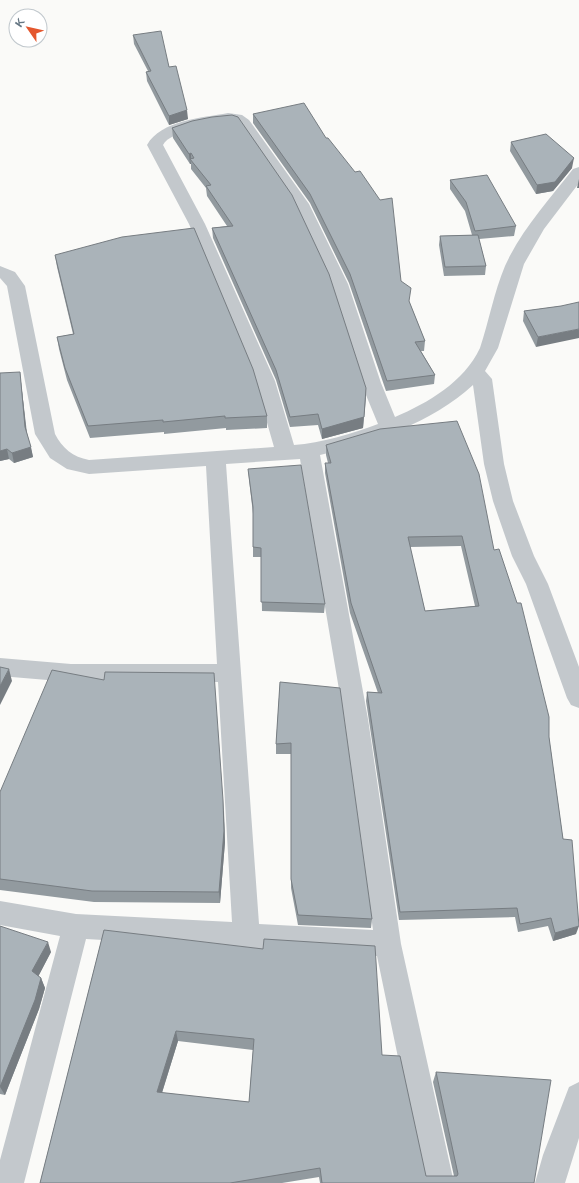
<svg xmlns="http://www.w3.org/2000/svg" width="579" height="1183" font-family="Arial,sans-serif">
	<style>
		.lines { fill: none; stroke-linecap: round; stroke-linejoin: round }
		.minor { fill: #c3c8cc; fill-rule: evenodd }
		.wall { fill: #929a9f; fill-rule: evenodd }
		.shaded-wall { fill: #777d82 }
		.building { fill: #aab3b9; stroke: #777d82; fill-rule: evenodd }
	</style>
	<rect width="100%" height="100%" fill="#fafaf8"/>
	<g class="lines">
		<!-- minor -->
		<path class="minor" d="M228 113 242 115 249 120 309 204 348 284 381 383 395 417C428 403 464 382 480 348 489 321 494 292 505 266 521 230 550 199 573 169L579 167V183L544 229 524 264 498 348 485 371 492 379 504 464 513 501 534 556 548 584 579 667V708L571 705 567 698 526 584 512 556 493 501 484 464 473 385C431 423 375 442 320 455L368 719 401 944 454 1183H424L377 956 86 939 24 1183H0V1160L60 936 0 925V901L76 914 232 922 218 682H71L0 676V658L71 664H217L206 466 89 474 67 469 50 458 35 434 7 286 0 278V266L15 272 25 286 55 434C62 448 73 457 89 460L274 447 255 381 189 224 147 145C161 120 202 118 228 113ZM228 123H233L239 126 293 204 330 284 361 383 378 424C351 434 322 443 294 445L275 381 205 224 163 145C171 130 212 126 228 123ZM300 459 344 719 373 930 259 924 226 464Z
			M579 1082V1138L565 1183H535L543 1155 569 1087Z"/>
	</g>
	<!-- wall -->
	<path class="wall" d="M133 35 169 67 188 119 169 125 147 81 146 72 148 71 134 44Z
		M253 114 401 281 425 341 424 351H421L435 375 434 384 386 391 349 283 310 203 253 123Z
		M192 121 366 398 363 428 322 439 318 425 290 427 276 380 213 238 212 228 227 226 207 196 206 188 191 169V164H190L173 138 172 128Z
		M511 142 572 168 553 191 536 194 510 151Z
		M450 180 516 226 514 236 479 239 486 266 485 275 444 276 439 245 440 236 472 235 465 211 450 189Z
		M55 255 267 416V428L226 430V428L164 434V432L90 438 67 380 59 349 57 337 73 334 57 267Z
		M561 306 536 347 523 321 524 311Z
		M20 372 21 382 27 433 33 457 14 463 9 459 0 461Z
		M326 445 494 550 549 737 576 934 553 941 548 926 518 932 515 917 399 920 366 701 367 692 378 693 350 613 325 473V463H328L326 455ZM461 546 475 606 425 611 410 547Z
		M248 469 325 604 324 613 262 611 261 557H253V514L249 479Z
		M280 682 372 919 371 928 298 925 291 888V754H276V744Z
		M0 792 224 811 225 842 220 903 94 902 0 890Z
		M0 926 51 952 38 976 41 978 45 988 39 1009 5 1095 0 1094Z
		M104 930 382 1055 426 1176H454L433 1082 436 1072 534 1183H320L319 1177 282 1183H40ZM178 1041 253 1050 249 1102 162 1093Z"/>
	<!-- shaded-wall -->
	<path class="shaded-wall" d="M187 110 188 119 169 125V116Z
		M191 153V160L190 159 191 164H190L189 154Z
		M574 158 572 168 553 191 536 194 537 185Z
		M579 179V188H577Z
		M579 329V338L536 347 538 337Z
		M20 372 21 382 27 437 25 427Z
		M366 388 363 428 322 439V429Z
		M31 447 33 457 14 463 12 453Z
		M7 449 9 459 0 461V451Z
		M9 669 12 681 0 705V686Z
		M223 800 225 842 220 903 219 892Z
		M579 926 576 934 553 941 555 933Z
		M48 942 51 952 36 981 32 971Z
		M41 978 45 988 39 1009 5 1095 0 1087Z
		M176 1031 178 1041 159 1102 157 1092Z"/>
	<!-- building -->
	<path class="building" d="M161 31 169 67 176 66 187 110 169 116 146 72 151 71 133 35Z
		M304 103 326 138H328L355 172 360 171 380 200 392 198 401 281 411 288 409 301 425 341 415 342 435 375 387 381 350 274 310 194 253 114Z
		M232 115 238 117 292 195 329 274 366 388 364 417 322 429 318 414 290 417 276 370 212 228 233 226 206 186 211 185 190 159 194 158 191 153 189 154 172 128 192 121 212 117Z
		M546 134 574 158 555 182 537 185 511 142Z
		M487 175 516 226 475 231 466 202 450 180Z
		M194 228 253 369 267 416 225 418V416L163 422V420L88 426 65 368 57 337 74 334 55 255 122 237Z
		M478 235 486 266 445 267 440 236Z
		M579 302V329L538 337 524 311 561 306Z
		M20 372 25 427 31 447 12 453 7 449 0 451V373Z
		M457 421 479 474 494 550 499 549 517 603H521L549 717V737L563 839 572 840 579 926 555 933 551 918 520 924 517 908 400 912 367 692 382 693 351 603 325 463H331L326 445 380 429ZM462 536 479 606 425 611 408 537Z
		M301 465 325 604 261 602V548L253 547V507L248 469Z
		M0 667 9 669 0 686Z
		M52 670 104 680 105 672 214 673 223 800 224 831 219 892 92 891 0 879V792Z
		M280 682 340 688 372 919 298 915 291 879V743L276 744Z
		M0 926 48 942 32 971 41 978 35 1000 0 1087Z
		M104 930 263 949 264 939 375 946 382 1055 400 1056 426 1176H457L458 1174 436 1072 551 1080 534 1183H322L320 1168 230 1183H40ZM176 1031 254 1039 249 1102 157 1092Z"/>
	<!-- north arrow -->
	<g transform="translate(28 28) rotate(304)"><circle r="19" fill="#ffffff" stroke="#c1c8cd"/>
	<path d="M0-3L7 15L0 10L-7 15Z" fill="#e4572e"/>
	<text y="-6" font-size="11" font-weight="bold" text-anchor="middle" fill="#657683">K</text>
	</g>
</svg>
